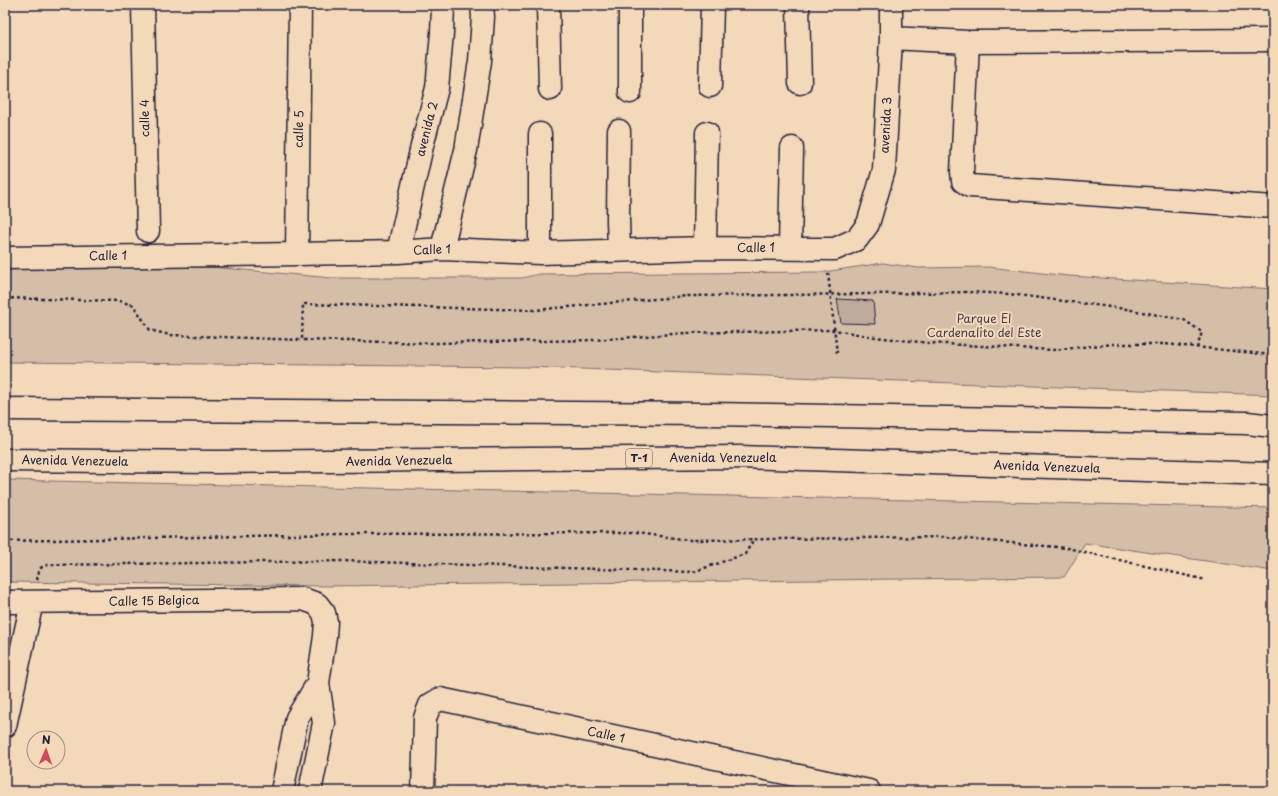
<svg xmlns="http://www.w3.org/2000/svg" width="1278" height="796" font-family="'Playpen Sans',sans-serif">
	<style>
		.green { fill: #d5bea7; stroke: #7c7071 }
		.building { fill: #bfab9b; stroke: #22223b }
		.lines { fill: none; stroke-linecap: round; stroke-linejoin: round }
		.minor-casing { stroke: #22223b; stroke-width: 25 }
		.primary-casing { stroke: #22223b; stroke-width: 25 }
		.path { stroke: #22223b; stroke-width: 2.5; stroke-dasharray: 3 3; stroke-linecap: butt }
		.minor { stroke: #f3d8ba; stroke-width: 22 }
		.primary { stroke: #f3d8ba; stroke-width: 22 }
		.labels { text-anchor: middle; stroke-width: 4; stroke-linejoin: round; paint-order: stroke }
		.shield { fill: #f3d8ba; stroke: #615961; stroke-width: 1 }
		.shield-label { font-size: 11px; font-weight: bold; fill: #22223b }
		.street-label { font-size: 12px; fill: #22223b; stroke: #f3d8ba }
		.park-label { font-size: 12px; fill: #464151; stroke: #f3d8ba }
	</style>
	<rect width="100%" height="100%" fill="#f3d8ba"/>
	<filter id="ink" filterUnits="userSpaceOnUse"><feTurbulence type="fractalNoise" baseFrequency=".025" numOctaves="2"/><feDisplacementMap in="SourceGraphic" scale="8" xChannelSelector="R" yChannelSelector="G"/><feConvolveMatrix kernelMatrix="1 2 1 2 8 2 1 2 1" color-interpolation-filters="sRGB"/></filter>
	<g filter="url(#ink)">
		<!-- green -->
		<path class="green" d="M883 263 918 268 988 267 1069 276 1273 289V395L528 367 5 362V266L211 267 332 278H522L539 274 824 272Z
			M5 480 1273 508V571L1085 543 1064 577 326 586 5 582Z"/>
		<!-- building -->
		<path class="building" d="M837 299 873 301 875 324 841 323Z"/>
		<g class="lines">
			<!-- minor casing -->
			<g class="minor-casing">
				<path id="minor" d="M143 5 148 231
					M548 5 550 89
					M630 5V92
					M798 5 800 83
					M891 38 968 42 1273 40
					M968 42 962 172 963 181 970 186 1273 207
					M710 86 712 5
					M619 131 618 219 619 250
					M705 248 707 133
					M790 248 792 148
					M442 249 466 150 480 61 483 17 482 5
					M398 252 422 146 437 88 442 33 443 5
					M540 253V134
					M297 254 300 5
					M5 258 297 254 398 252 442 249 540 253 705 248 835 249 857 239 868 224 884 170 891 38V5
					M5 602 303 599 317 604 324 613 326 622 325 636 318 683 324 723 310 791
					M5 726 32 602
					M282 791 297 718 318 683
					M423 791 425 718 430 705 440 699 869 791"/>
			</g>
			<!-- primary casing -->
			<g class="primary-casing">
				<path id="primary" d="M5 409 710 414 1247 423 1273 426
					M5 460 217 462 740 457 1273 474"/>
			</g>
			<!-- path -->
			<path class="path" d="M828 273 837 353
				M5 298 119 301 133 305 150 330 170 335 302 340
				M1197 348 1202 332 1184 320 1126 309 1009 294 967 292 875 294 687 296 535 310 303 304 302 340 436 343 594 340 686 333 834 330 875 337 929 343 1052 350 1113 344H1165L1273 355
				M5 541 343 534 636 533 690 540 944 537 1067 548 1206 580
				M37 580C39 571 38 567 48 565L343 561 693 572 745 554 754 539"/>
			<!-- minor -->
			<use href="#minor" class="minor"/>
			<!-- primary -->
			<use href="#primary" class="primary"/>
		</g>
	</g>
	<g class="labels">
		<!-- shield labels -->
		<rect class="shield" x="626" y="449" width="26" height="18" rx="3"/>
		<g class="shield-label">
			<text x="639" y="462">T-1</text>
		</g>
		<!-- street labels -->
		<g class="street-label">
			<text transform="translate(145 118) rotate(-91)" y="4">calle 4</text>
			<text transform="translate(886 125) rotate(-87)" y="4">avenida 3</text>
			<text transform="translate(299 129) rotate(-89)" y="4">calle 5</text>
			<text transform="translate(427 129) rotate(-76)" y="4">avenida 2</text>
			<text x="756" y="252">Calle 1</text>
			<text transform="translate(432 250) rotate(-2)" y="4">Calle 1</text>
			<text transform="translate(108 256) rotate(-1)" y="4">Calle 1</text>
			<text x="723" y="462">Avenida Venezuela</text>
			<text transform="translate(75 461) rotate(1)" y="4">Avenida Venezuela</text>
			<text transform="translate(399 461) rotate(-1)" y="4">Avenida Venezuela</text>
			<text transform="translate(1047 467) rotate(2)" y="4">Avenida Venezuela</text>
			<text transform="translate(154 601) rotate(-1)" y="4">Calle 15 Belgica</text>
			<text transform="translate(606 735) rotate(12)" y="4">Calle 1</text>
		</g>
		<!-- park labels -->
		<g class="park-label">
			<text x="984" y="323">Parque El<tspan x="984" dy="14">Cardenalito del Este</tspan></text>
		</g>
	</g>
	<!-- margin -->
	<rect width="1278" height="796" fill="none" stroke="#f3d8ba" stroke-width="20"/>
	<rect x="10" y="10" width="1258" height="776" fill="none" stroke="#22223b" stroke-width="1.5" filter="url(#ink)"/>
	<!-- north arrow -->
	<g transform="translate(46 750) rotate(2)"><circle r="19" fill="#f3d8ba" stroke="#9f8f87"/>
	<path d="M0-3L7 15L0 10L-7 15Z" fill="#d1495b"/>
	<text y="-6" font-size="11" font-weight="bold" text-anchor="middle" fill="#22223b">N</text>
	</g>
</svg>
